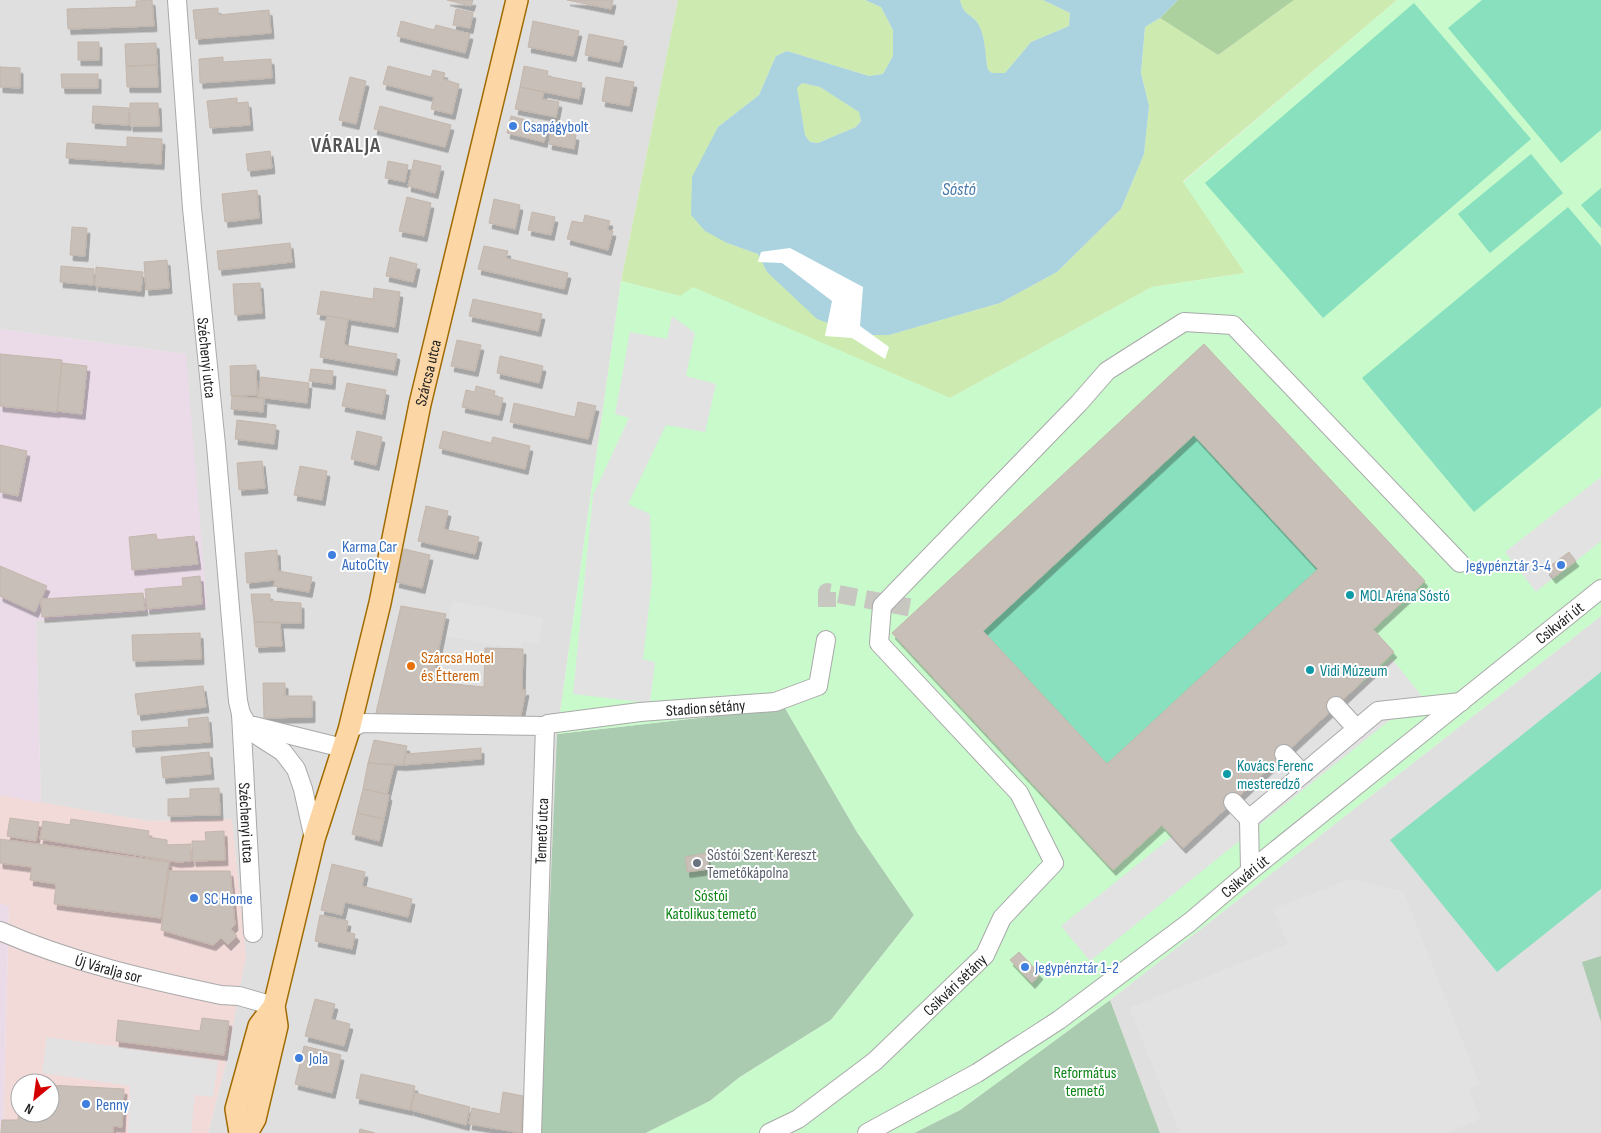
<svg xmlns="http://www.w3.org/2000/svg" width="1601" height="1133" font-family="'Sofia Sans Condensed',sans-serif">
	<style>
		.residential { fill: #e0dfdf }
		.commercial { fill: #f2dad9; fill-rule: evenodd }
		.industrial { fill: #ebdbe8 }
		.grass { fill: #cdebb0 }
		.forest { fill: #add19e }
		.cemetery { fill: #aacbaf }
		.park { fill: #c8facc }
		.pitch { fill: #88e0be }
		.parking { fill: #e2e2e2 }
		.water { fill: #aad3df; fill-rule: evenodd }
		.pier { fill: #fff }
		.building { fill: #c7bfb8; stroke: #c4b6ab; fill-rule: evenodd; filter: url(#shadow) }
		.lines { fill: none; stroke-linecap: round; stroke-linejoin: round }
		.minor-tunnel { stroke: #c8c6c1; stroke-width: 18; stroke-dasharray: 18 9; stroke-linecap: butt }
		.minor-casing { stroke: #a9a9a9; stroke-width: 20 }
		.major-casing { stroke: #a06b00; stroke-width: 24 }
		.minor { stroke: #fff; stroke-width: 18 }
		.major { stroke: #fcd6a4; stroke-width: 21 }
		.shop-dot { fill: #3f7fe0; stroke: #fff; stroke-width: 2 }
		.culture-dot { fill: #0f9aa8; stroke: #fff; stroke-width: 2 }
		.food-dot { fill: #e8710a; stroke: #fff; stroke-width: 2 }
		.worship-dot { fill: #6b7280; stroke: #fff; stroke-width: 2 }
		.labels { text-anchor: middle; stroke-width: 4; stroke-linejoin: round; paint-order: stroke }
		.shop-label { font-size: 16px; fill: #366cbe; stroke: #fff; text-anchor: start }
		.street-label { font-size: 16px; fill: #222; stroke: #fff }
		.culture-label { font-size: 16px; fill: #0d838f; stroke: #fff; text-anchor: start }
		.food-label { font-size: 16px; fill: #c56008; stroke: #fff; text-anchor: start }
		.worship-label { font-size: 16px; fill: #5b616d; stroke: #fff; text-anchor: start }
		.park-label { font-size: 16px; fill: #0c8416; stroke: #fff }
		.water-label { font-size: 18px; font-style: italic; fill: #4a7aab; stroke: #fff }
		.district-label { font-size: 21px; font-weight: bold; letter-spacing: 1px; fill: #555; stroke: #fff }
	</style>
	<defs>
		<filter id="shadow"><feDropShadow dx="3" dy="5.5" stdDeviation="0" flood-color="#0004"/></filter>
	</defs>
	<rect width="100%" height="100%" fill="#f2efe9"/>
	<!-- residential -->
	<path class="residential" d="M0 0H678L621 281 557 734 540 1133H208L226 1063 232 819 148 821 41 803 36 620 186 354 0 329Z
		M1601 616V1133H1160L1110 1000Z"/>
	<!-- commercial -->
	<path class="commercial" d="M0 795 148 821 232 819 246 955 226 1063 208 1133H3L9 907 0 903ZM20 1083H50V1113H20Z"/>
	<!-- industrial -->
	<path class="industrial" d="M0 329 186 354 207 607 36 621 41 803 0 795Z
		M0 903 9 907 3 1133H0Z"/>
	<!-- grass -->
	<path class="grass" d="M678 0H865L881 7 893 30V56L883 74 869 76 787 51 776 56 759 95 718 127 727 243 758 254 767 272 889 335 1000 303 1057 272 1121 209 1144 154 1149 106 1141 73 1145 27 1160 18 1218 55 1294 0H1397L1183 181 1245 273 1152 287 950 398 813 340 680 296 621 281Z
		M960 0H1043L1070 13 1069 26 1031 42 1005 73H992L988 71C985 56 986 33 976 21 967 11 964 15 960 0Z
		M802 83 820 87 860 112 861 121 856 127 818 143 810 142 805 135 796 88Z"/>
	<!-- forest -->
	<path class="forest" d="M1178 0H1294L1218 55 1160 18Z"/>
	<!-- cemetery -->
	<path class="cemetery" d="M785 708 857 832 914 915 831 1020 740 1077 710 1101 646 1133H540L557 734Z
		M1601 956V1022L1582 962Z
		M1110 1000 1160 1133H914L960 1110Z"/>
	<!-- park -->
	<path class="park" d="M1397 0H1601V616L1110 1000 960 1110 914 1133H646L710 1101 740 1077 831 1020 914 915 857 832 785 708 557 734 621 281 680 296 693 287 950 398 1152 287 1245 273 1183 182Z"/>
	<!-- pitch -->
	<path class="pitch" d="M1482 0H1601V130L1561 163 1448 28Z
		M1414 3 1531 139 1323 318 1205 183Z
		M1531 154 1563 193 1490 253 1458 214Z
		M1601 188V228L1581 205Z
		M1568 207 1601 246V407L1474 512 1362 378Z
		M1194 435 1318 569 1107 764 983 631Z
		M1601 672V889L1497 972 1390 840Z"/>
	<!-- parking -->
	<path class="parking" d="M672 316 695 333 686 376 716 384 705 432 666 425 628 504 650 514 652 581 643 659 655 662 650 703 573 694 593 495 629 418 615 414 630 332 667 339Z
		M1601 477V541L1576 561 1568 552 1547 569 1553 578 1536 592 1505 552Z
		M452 601 543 618 539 644 522 641 521 647 488 644 445 636Z
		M1392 659 1421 695 1090 961 1061 926Z
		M1350 879 1403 891 1480 1085 1469 1089 1481 1119 1446 1133H1180L1129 1008 1288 944 1273 909Z
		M47 1037 218 1061 213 1097 195 1095 191 1133H128L130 1086 42 1073Z"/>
	<!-- water -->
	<path class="water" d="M865 0H960C964 15 967 11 976 21 986 33 985 56 988 70L992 73H1005L1031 42 1069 26 1070 13 1043 0H1178L1160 18 1145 27 1141 73 1149 106 1144 154 1121 209 1057 272 1000 303 889 335H860L817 319 767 272 758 254 727 243 705 231 691 215 692 177 718 127 759 95 776 56 787 51 869 76 883 74 893 56V30L881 7ZM802 83 820 87 859 112 861 121 856 127 818 143 810 142 805 135 797 88Z"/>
	<!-- pier -->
	<path class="pier" d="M790 248 863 287 860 326 889 347 885 359 852 338 825 336 832 301 782 263 758 262 761 252Z"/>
	<!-- building -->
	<path class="building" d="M152 0 154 26 68 29 67 9 136 7V1Z
		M447 0H473L471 6Z
		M567 0H613L611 9Z
		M218 8V15L269 10 271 33 196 39 193 10Z
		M456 9 473 13 470 28 453 25Z
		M401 21 434 30 436 25 470 34 465 53 397 36Z
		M533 21 579 31 573 56 528 47Z
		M589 34 624 41 619 62 585 55Z
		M78 42H99V60H78Z
		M156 43 157 65 126 66 125 44Z
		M223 57V62L271 59 272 78 200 83 199 59Z
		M157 65 158 87H127L126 66Z
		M388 66 431 77 433 70 445 73 443 79 459 84 452 114 431 109 434 97 383 84Z
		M524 66 548 71 547 76 582 83 579 99 520 87Z
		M0 67 20 68V88L0 87Z
		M61 74H98V88H62Z
		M350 77 366 81 356 124 339 120Z
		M606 77 634 82 629 106 602 101Z
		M520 87 544 92 542 99 559 102 556 117 515 109Z
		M237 98V103L248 102 250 125 210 128 207 101Z
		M130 103H158L159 126H130Z
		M93 106 129 108 128 125 92 123Z
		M380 106 451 125 445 147 374 129Z
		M511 116 548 126 544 142 507 133Z
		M551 130 576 135 574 149 549 144Z
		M127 137 162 139 161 164 66 158 67 143 127 147Z
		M270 151 272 168 248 171 246 154Z
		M414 160 441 166 435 193 408 186Z
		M388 161 408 165 405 182 385 178Z
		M257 190 259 218 225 222 222 194Z
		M407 197 431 203 424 236 399 231Z
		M494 199 520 205 515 229 489 223Z
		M532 212 555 217 551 235 528 230Z
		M585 215 610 221 607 230 613 231 608 250 567 239 572 221 583 223Z
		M72 227 87 228 85 256 70 255Z
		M290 243 292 262 219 270 217 251Z
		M484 246 508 251 506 258 568 273 564 289 478 269Z
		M390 257 417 264 413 282 386 276Z
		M167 260 169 288 146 290 144 262Z
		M61 266 94 269 93 285 60 282Z
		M96 267 143 272 141 291 95 286Z
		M260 283 262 313 235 315 233 284Z
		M374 288 400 292 395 327 317 314 321 291 373 299Z
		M473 299 542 314 538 331 469 316Z
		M327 316 348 319 344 345 397 354 394 370 320 357Z
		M457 340 481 345 475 371 451 366Z
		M1204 344 1425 581 1373 629 1394 652 1233 802 1183 848 1162 825 1113 870 892 633ZM1194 435 1318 569 1107 764 983 631Z
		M0 354 62 360 57 412 0 406Z
		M500 356 543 366 539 383 497 373Z
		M62 363 87 366 82 414 57 411Z
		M256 365 257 395 231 396 230 366Z
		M311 369 333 371 332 384 309 381Z
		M261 377 309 383 307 403 258 397Z
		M347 383 386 390 382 414 342 406Z
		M476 386 495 391 494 396 503 398 499 415 462 407 466 390 475 392Z
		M232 396 264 399 263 412 231 409Z
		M578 402 596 406 588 439 510 422 514 403 575 417Z
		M237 420 276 425 274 444 235 439Z
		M357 431 382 437 376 465 351 459Z
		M443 431 491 443 493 437 530 446 525 469 439 448Z
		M0 445 27 451 18 496 0 492Z
		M262 461 265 488 239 490 237 463Z
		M300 466 327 471 322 500 294 495Z
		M426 506 448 511 444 529 479 537 475 554 418 541Z
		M156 534 157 540 194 536 198 564 132 570 129 537Z
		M404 549 430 555 422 588 396 582Z
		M277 550 278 571 312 577 309 592 274 586 275 580 247 583 245 553Z
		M1569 552 1576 561 1553 578 1546 569Z
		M0 566 47 586 35 612 0 596Z
		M200 576 202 604 147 609 145 589 183 586 182 578Z
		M143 593 145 610 42 617 41 599Z
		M251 594H270V601L301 603V623L254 622Z
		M401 606 446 614 432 682 484 687 485 648 523 649 522 690H526L520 720 375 717Z
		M254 622 280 623 282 646 256 647Z
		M200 633 201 659 133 661 132 635Z
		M263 683H285V696H312V717L264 718Z
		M203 686 206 707 138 715 135 694Z
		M208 717 210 742 133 747 132 731 189 727 188 719Z
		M374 740 407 746 403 765 368 763Z
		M481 748V759L403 765 406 754Z
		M209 752 211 774 163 778 161 757Z
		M368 763 394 765 387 794 363 789Z
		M219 788 220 815 168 816V799L190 798V789Z
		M363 789 389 795 384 819 357 813Z
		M357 813 384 819 379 841 352 834Z
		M10 818 39 822 36 841 7 836Z
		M71 819 149 831 148 837 167 840V845L191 844V861L178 862 40 839 43 821 70 825Z
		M224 831 225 860 193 861 192 841H206L205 832Z
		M0 839 169 862 161 918 54 904 56 884 30 880 32 867 0 863Z
		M706 853 709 869 687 872 685 857Z
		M332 864 365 872 362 886 412 899 408 917 345 902 342 915 321 910Z
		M169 871H230L235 925 231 929 237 936 228 945 221 938 213 945 161 930Z
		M320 915 348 921 346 932 355 934 352 949 315 941Z
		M1019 952 1040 974 1032 983 1010 960Z
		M315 999 335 1004 331 1019 350 1024 344 1046 305 1036Z
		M202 1018 229 1021 224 1055 116 1041 118 1020 200 1031Z
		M304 1046 341 1055 332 1093 295 1084Z
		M361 1074 415 1086 410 1110 356 1098Z
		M20 1084V1113H50V1085L124 1089 122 1127 113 1126V1133H1L2 1120H18Z
		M503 1092 523 1096 521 1133 469 1124 472 1108 500 1114Z
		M415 1093 470 1107 466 1125 411 1110Z
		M360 1129 375 1133H359Z"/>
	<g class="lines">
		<!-- minor-tunnel -->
		<path class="minor-tunnel" d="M827 607V592L918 609"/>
		<!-- minor casing -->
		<g class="minor-casing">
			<g id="minor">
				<path id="s1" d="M177 0 192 208 216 445 238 701 241 714 253 933"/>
				<path d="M1336 706 1357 729"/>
				<path d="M241 714 252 732 283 752 296 769 303 789 314 839"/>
				<path d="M254 726 343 748"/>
				<path id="s2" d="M545 726 548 724 640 712 775 702 818 686 826 640"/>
				<path d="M349 730 361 723 545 726 532 1133"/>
				<path d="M1284 754 1303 774"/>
				<path d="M1233 802 1249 819"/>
				<path d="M1250 871 1249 819 1378 711 1461 702"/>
				<path id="s3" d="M0 931C71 962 145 979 221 995L239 996 274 1006"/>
				<path id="s4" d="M769 1133 798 1119 875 1061 985 955 1002 918 1054 863 1019 793 879 643 882 606 1079 403 1107 371 1184 322 1233 325 1460 563"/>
				<path id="s5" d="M867 1133 977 1073 1059 1020 1190 922 1250 871 1601 589"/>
			</g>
		</g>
		<!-- major casing -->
		<g class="major-casing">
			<g id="major">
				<path d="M240 1133 236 1109 244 1080 259 1026 274 1006"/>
				<path id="s6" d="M247 1133 255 1119 277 1026 274 1006 314 839 349 730 380 603 420 404 517 0"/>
			</g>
		</g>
		<!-- minor -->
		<use href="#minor" class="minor"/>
		<!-- major -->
		<use href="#major" class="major"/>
	</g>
	<!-- markers -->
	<g class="shop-dot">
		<circle cx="513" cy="126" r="5"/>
		<circle cx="332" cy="555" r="5"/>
		<circle cx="1561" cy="565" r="5"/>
		<circle cx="194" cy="898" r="5"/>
		<circle cx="1025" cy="967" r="5"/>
		<circle cx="299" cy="1058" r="5"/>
		<circle cx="86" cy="1104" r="5"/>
	</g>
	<g class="culture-dot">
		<circle cx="1350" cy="595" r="5"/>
		<circle cx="1310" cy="670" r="5"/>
		<circle cx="1227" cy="774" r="5"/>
	</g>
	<circle class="food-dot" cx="411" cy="666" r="5"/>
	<circle class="worship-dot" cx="697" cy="863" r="5"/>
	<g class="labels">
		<!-- shop labels -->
		<g class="shop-label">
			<text x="523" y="132">Csapágybolt</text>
			<text x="342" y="552">Karma Car<tspan x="342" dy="18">AutoCity</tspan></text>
			<text x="1551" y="571" text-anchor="end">Jegypénztár 3-4</text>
			<text x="204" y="904">SC Home</text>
			<text x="1035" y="973">Jegypénztár 1-2</text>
			<text x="309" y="1064">Jola</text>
			<text x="96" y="1110">Penny</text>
		</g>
		<!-- street labels -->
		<g class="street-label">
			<text dy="6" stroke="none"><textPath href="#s1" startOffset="359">Széchenyi utca</textPath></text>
			<text dy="6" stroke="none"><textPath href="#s6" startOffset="784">Szárcsa utca</textPath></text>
			<text dy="6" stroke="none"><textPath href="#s5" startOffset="862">Csikvári út</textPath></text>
			<text dy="6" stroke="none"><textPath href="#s2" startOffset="162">Stadion sétány</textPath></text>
			<text dy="6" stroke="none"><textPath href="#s1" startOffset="826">Széchenyi utca</textPath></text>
			<text transform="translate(541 831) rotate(-88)" y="6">Temető utca</text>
			<text dy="6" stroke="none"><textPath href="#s5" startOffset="458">Csikvári út</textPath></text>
			<text dy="6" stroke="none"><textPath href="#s3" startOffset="115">Új Váralja sor</textPath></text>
			<text dy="6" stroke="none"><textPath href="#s4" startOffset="239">Csikvári sétány</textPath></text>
		</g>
		<!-- culture labels -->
		<g class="culture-label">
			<text x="1360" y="601">MOL Aréna Sóstó</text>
			<text x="1320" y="676">Vidi Múzeum</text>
			<text x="1237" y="771">Kovács Ferenc<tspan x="1237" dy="18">mesteredző</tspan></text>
		</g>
		<!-- food labels -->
		<g class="food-label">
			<text x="421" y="663">Szárcsa Hotel<tspan x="421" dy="18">és Étterem</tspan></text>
		</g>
		<!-- worship labels -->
		<g class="worship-label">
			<text x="707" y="860">Sóstói Szent Kereszt<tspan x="707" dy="18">Temetőkápolna</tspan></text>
		</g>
		<!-- park labels -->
		<g class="park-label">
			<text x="711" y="901">Sóstói<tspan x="711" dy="18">Katolikus temető</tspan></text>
			<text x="1085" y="1078">Református<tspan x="1085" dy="18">temető</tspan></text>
		</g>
		<!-- water labels -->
		<g class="water-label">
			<text x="959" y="195">Sóstó</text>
		</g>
		<!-- district labels -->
		<g class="district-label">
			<text x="346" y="152">VÁRALJA</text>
		</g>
	</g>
	<!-- north arrow -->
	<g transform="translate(35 1098) rotate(209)"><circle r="24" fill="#ffffff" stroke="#a7a7a7"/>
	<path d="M0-4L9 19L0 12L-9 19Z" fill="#d40000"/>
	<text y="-8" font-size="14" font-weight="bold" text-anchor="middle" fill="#222222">N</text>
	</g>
</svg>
